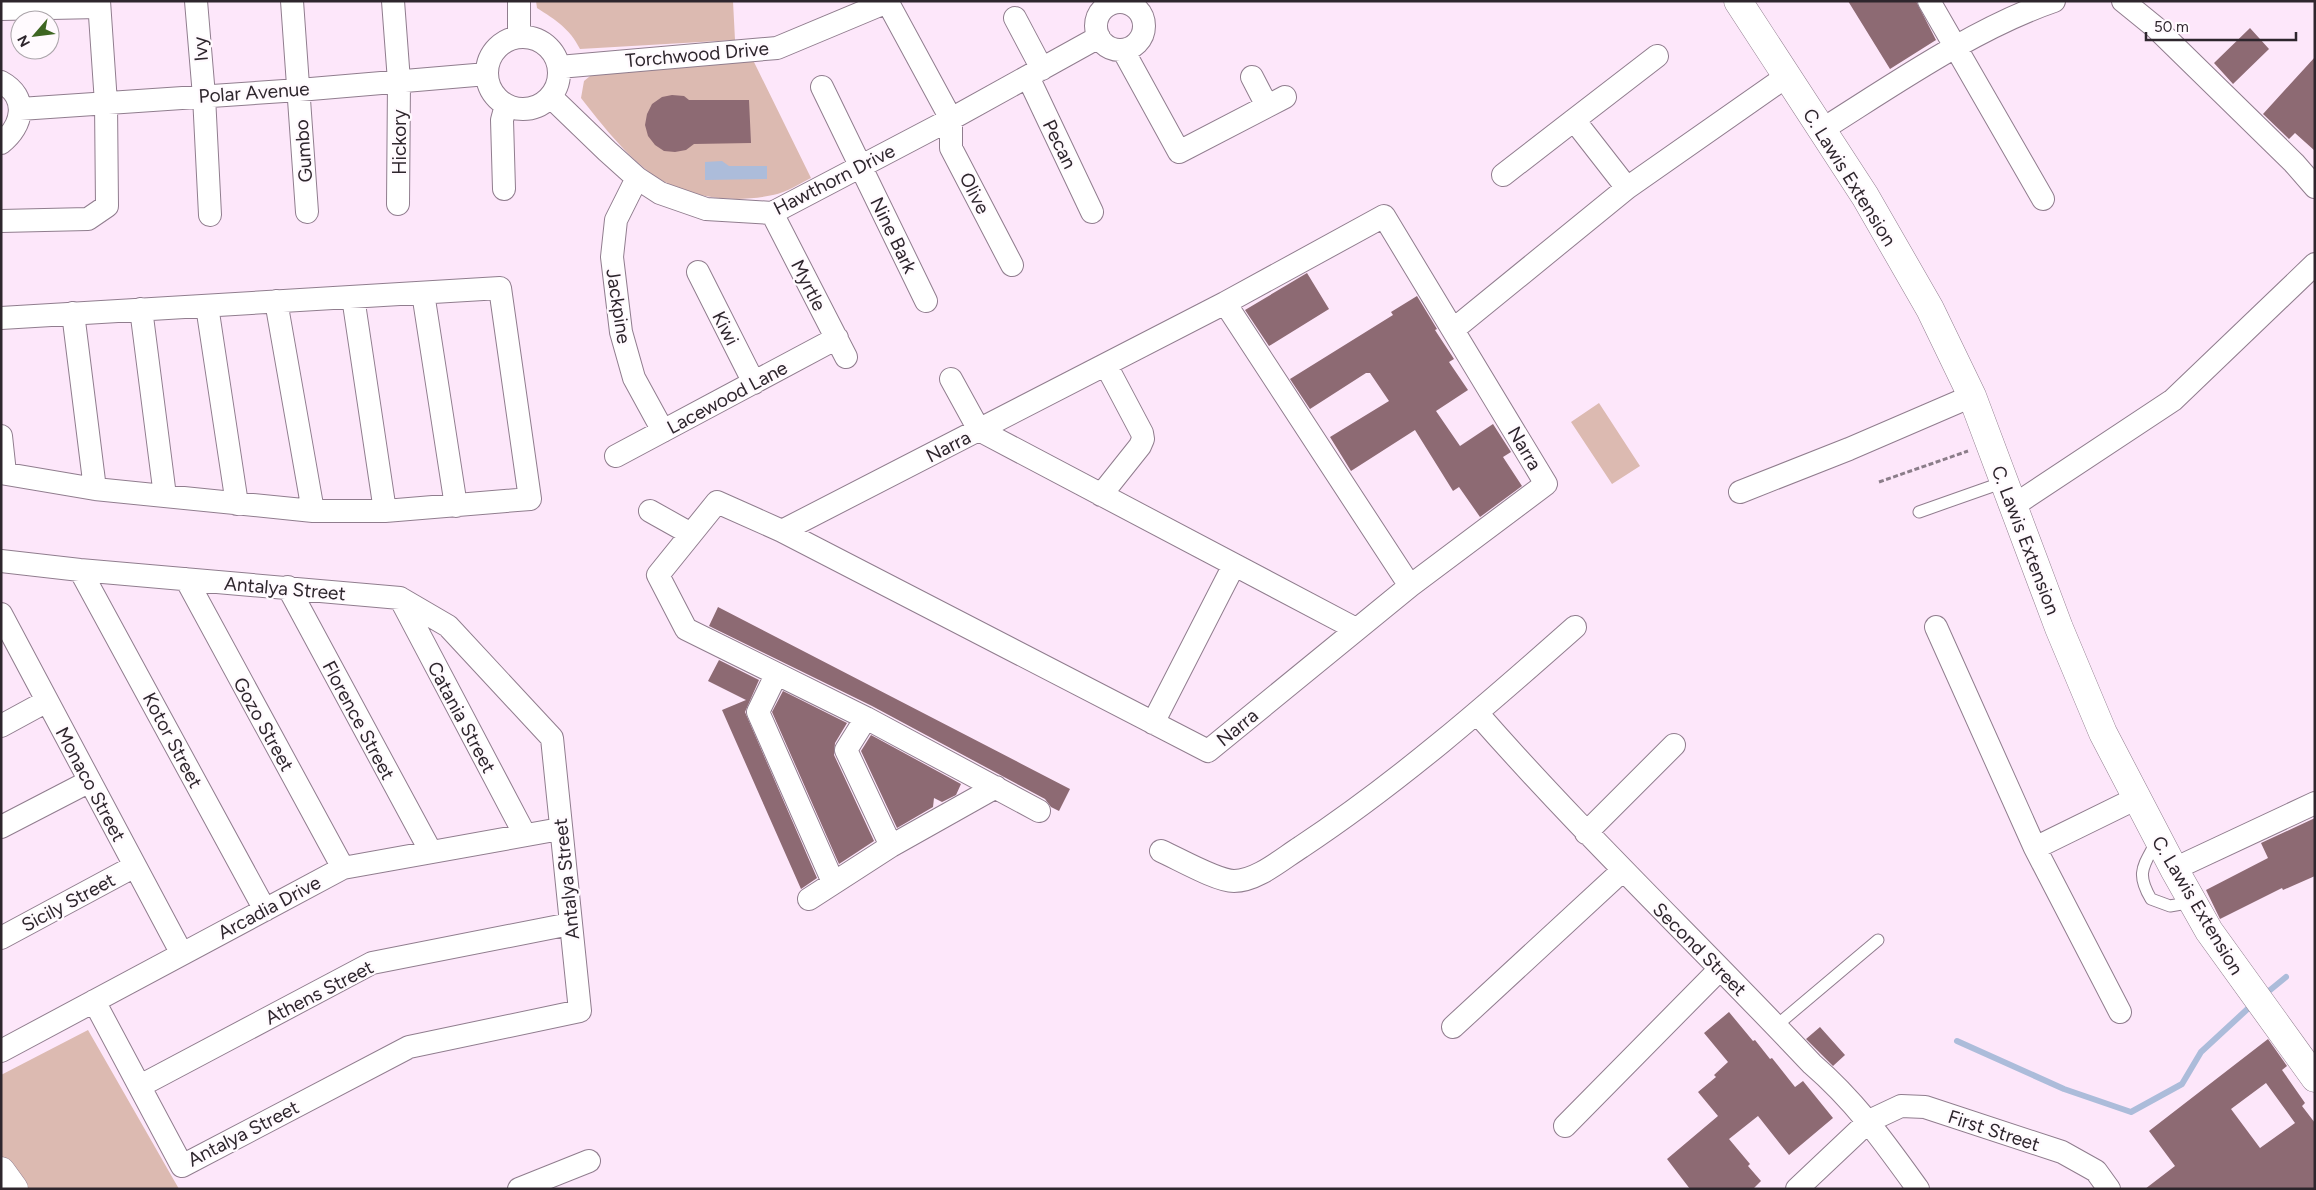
<svg xmlns="http://www.w3.org/2000/svg" width="2316" height="1190" font-family="Figtree,sans-serif">
	<style>
		.green { fill: #dcbab1 }
		.water { fill: #acbcda }
		.lines { fill: none; stroke-linecap: round; stroke-linejoin: round }
		.stream { stroke: #acbcda; stroke-width: 6 }
		.building { fill: #8d6a73; fill-rule: evenodd }
		.lane-casing { stroke: #907d8e; stroke-width: 13 }
		.street-casing { stroke: #907d8e; stroke-width: 24 }
		.secondary-casing { stroke: #907d8e; stroke-width: 29 }
		.path { stroke: #8b7d89; stroke-width: 3; stroke-dasharray: 5 2.5; stroke-linecap: butt }
		.lane { stroke: #fff; stroke-width: 11 }
		.street { stroke: #fff; stroke-width: 22 }
		.secondary { stroke: #fff; stroke-width: 28 }
		.labels { text-anchor: middle; stroke-width: 4.5; stroke-linejoin: round; paint-order: stroke }
		.street-label { font-size: 19px; fill: #2e262d; stroke: #fffafe }
	</style>
	<rect width="100%" height="100%" fill="#fde7fa"/>
	<!-- green -->
	<path class="green" d="M536 1H733L735 40 580 49C570 29 556 20 537 8Z
		M753 60 811 178C799 184 787 192 773 195 737 203 693 199 661 180 633 164 601 124 581 98L584 81 595 72Z
		M1599 403 1640 466 1612 484 1571 422Z
		M88 1030 179 1189H24L1 1162V1075Z"/>
	<!-- water -->
	<path class="water" d="M722 161 729 166H767V179L705 180V162Z"/>
	<g class="lines">
		<!-- stream -->
		<path class="stream" d="M2264 995 2286 977
			M1957 1041 2064 1089 2131 1112 2182 1084 2201 1052 2254 1003"/>
	</g>
	<!-- building -->
	<path class="building" d="M1848 1H1916L1936 40 1890 69Z
		M2250 28 2269 49 2233 84 2214 63Z
		M2315 57V151L2295 133 2289 139 2263 114Z
		M672 95 684 96 689 100H749L751 143 694 144 686 150 675 152 664 151 655 145 648 136 645 125 647 114 652 104 662 97Z
		M1307 273 1329 309 1269 346 1245 310Z
		M1417 296 1437 329 1435 330 1454 359 1449 362 1468 390 1436 411 1460 446 1493 424 1511 452 1503 457 1522 486 1480 517 1459 487 1453 491 1415 430 1351 471 1330 437 1389 401 1370 373H1366L1310 409 1290 379 1393 315 1391 312Z
		M718 607 1070 789 1059 811 1051 807 1045 799 872 706 709 626Z
		M719 660 759 680 745 712 817 878 801 889 722 710 746 700 708 681Z
		M783 691 847 723 835 743 834 755 874 841 839 864 772 712Z
		M871 735 961 784 956 795 942 802 934 798 933 807 897 828 861 751Z
		M2315 818V876L2283 890 2282 888 2220 919 2206 890 2268 858 2261 843Z
		M1729 1012 1753 1041 1755 1040 1770 1059 1772 1058 1795 1087 1803 1081 1833 1118 1789 1155 1758 1116 1729 1139 1750 1164 1748 1166 1761 1181 1753 1189H1690L1667 1159 1718 1116 1698 1092 1716 1077 1714 1075 1728 1062 1704 1033Z
		M1820 1027 1845 1055 1833 1066 1806 1039Z
		M2268 1039 2287 1066 2282 1070 2305 1103 2302 1106 2315 1123V1189H2145L2175 1166 2149 1131ZM2266 1083 2295 1123 2260 1148 2231 1109Z"/>
	<g class="lines">
		<!-- lane casing -->
		<g class="lane-casing">
			<path id="lane" d="M1919 512 2004 482
				M2157 840C2144 866 2135 872 2151 899L2170 906 2193 902
				M1776 1026 1878 940"/>
		</g>
		<!-- street casing -->
		<g class="street-casing">
			<path id="street" d="M196 1 204 96 210 215
				M292 1 307 212
				M393 1 399 81 398 204
				M519 1V37
				M887 1 951 119V148L1012 265
				M1929 1 2043 199
				M2123 1 2155 27 2294 163 2315 187
				M1096 26a24 24 0 1 1 48 0a24 24 0 1 1-48 0Z
				M1 9 99 7
				M1015 18 1042 69
				M487 73a36 36 0 1 1 72 0a36 36 0 1 1-72 0Z
				M1123 50 1179 152 1285 97
				M559 67 777 48 887 2
				M1028 77 1092 212
				M1252 77 1267 106
				M1 82C29 97 23 126 1 143
				M822 87 926 301
				M551 97 607 151 637 178 660 193 706 209 772 213 951 119 1099 37
				M20 109 299 90 487 74
				M1823 129C1893 85 1975 28 2054 1
				M1503 175 1574 120
				M637 178 616 220 612 257 621 332 634 378 663 431
				M1627 188 1574 120 1657 56
				M504 189 502 120 506 105
				M772 213 846 357
				M1 221 88 219 107 206 106 103 99 1
				M698 272 754 383
				M423 293 456 506
				M353 297 385 511
				M276 301 313 511
				M1225 303 1410 586
				M207 306 237 504
				M141 309 165 496
				M73 313 95 489
				M1 318 500 288 530 499 385 511H313L95 489 1 473
				M1454 329 1627 188 1787 76
				M951 379 979 430 1356 629
				M1 436 5 473
				M616 456 837 338
				M1740 492 1849 449 1972 396
				M1101 495 1140 446 1143 439 1142 433 1106 365
				M2013 506 2173 400 2315 264
				M650 511 691 534
				M782 531 1225 303 1384 216 1546 484 1410 586 1208 751 782 531 717 502 658 575 686 629 866 718 1039 811
				M1 561 80 570 400 598 448 626 552 738 580 1011 409 1047 182 1166 94 1001
				M80 570 265 910
				M186 579 343 868
				M288 587 431 852
				M400 598 525 835
				M1 614 182 954
				M1936 627 2035 848 2120 1012
				M776 675 758 712 833 882
				M1477 713C1584 835 1701 946 1812 1064 1856 1102 1884 1142 1918 1189
				M866 718 846 750 891 846
				M1153 723 1234 565
				M1 726 47 701
				M1 827 90 781
				M1586 833 1674 745
				M2035 848 2137 798
				M1161 851C1179 859 1217 881 1234 881 1257 881 1282 859 1301 847 1399 782 1487 705 1575 627
				M2174 869 2315 803
				M809 899 891 846 996 787
				M1 938 135 866
				M1453 1027 1622 871
				M1 1051 343 868 560 829
				M140 1086 372 963 570 924
				M1565 1126 1720 969
				M519 1189 589 1161
				M1797 1189 1869 1121 1901 1106 1925 1107 2062 1152 2096 1171 2109 1189"/>
		</g>
		<!-- secondary casing -->
		<g class="secondary-casing">
			<path id="secondary" d="M1738 1 1865 196 1930 309 1972 396 2059 628 2103 733 2174 869 2209 931 2315 1078
				M1 1171 14 1189"/>
		</g>
		<!-- path -->
		<path class="path" d="M1879 482 1968 451"/>
		<!-- lane -->
		<use href="#lane" class="lane"/>
		<!-- street -->
		<use href="#street" class="street"/>
		<!-- secondary -->
		<use href="#secondary" class="secondary"/>
	</g>
	<g class="labels">
		<!-- street labels -->
		<g class="street-label">
			<text transform="translate(200 49) rotate(-95)" y="7">Ivy</text>
			<text transform="translate(697 54) rotate(-5)" y="7">Torchwood Drive</text>
			<text transform="translate(254 92) rotate(-4)" y="7">Polar Avenue</text>
			<text transform="translate(399 142) rotate(-90)" y="7">Hickory</text>
			<text transform="translate(1060 144) rotate(64)" y="7">Pecan</text>
			<text transform="translate(303 151) rotate(-94)" y="7">Gumbo</text>
			<text transform="translate(1850 177) rotate(58)" y="7">C. Lawis Extension</text>
			<text transform="translate(834 179) rotate(-27)" y="7">Hawthorn Drive</text>
			<text transform="translate(975 193) rotate(63)" y="7">Olive</text>
			<text transform="translate(894 235) rotate(64)" y="7">Nine Bark</text>
			<text transform="translate(809 285) rotate(63)" y="7">Myrtle</text>
			<text transform="translate(619 306) rotate(81)" y="7">Jackpine</text>
			<text transform="translate(726 328) rotate(63)" y="7">Kiwi</text>
			<text transform="translate(727 397) rotate(-28)" y="7">Lacewood Lane</text>
			<text transform="translate(948 446) rotate(-27)" y="7">Narra</text>
			<text transform="translate(1525 448) rotate(59)" y="7">Narra</text>
			<text transform="translate(2026 540) rotate(69)" y="7">C. Lawis Extension</text>
			<text transform="translate(285 588) rotate(5)" y="7">Antalya Street</text>
			<text transform="translate(462 717) rotate(62)" y="7">Catania Street</text>
			<text transform="translate(359 720) rotate(62)" y="7">Florence Street</text>
			<text transform="translate(264 724) rotate(61)" y="7">Gozo Street</text>
			<text transform="translate(1237 727) rotate(-39)" y="7">Narra</text>
			<text transform="translate(173 740) rotate(62)" y="7">Kotor Street</text>
			<text transform="translate(91 784) rotate(62)" y="7">Monaco Street</text>
			<text transform="translate(566 879) rotate(-96)" y="7">Antalya Street</text>
			<text transform="translate(68 902) rotate(-28)" y="7">Sicily Street</text>
			<text transform="translate(2198 905) rotate(59)" y="7">C. Lawis Extension</text>
			<text transform="translate(269 907) rotate(-28)" y="7">Arcadia Drive</text>
			<text transform="translate(1700 949) rotate(45)" y="7">Second Street</text>
			<text transform="translate(319 992) rotate(-27)" y="7">Athens Street</text>
			<text transform="translate(1994 1130) rotate(18)" y="7">First Street</text>
			<text transform="translate(243 1133) rotate(-27)" y="7">Antalya Street</text>
		</g>
	</g>
	<!-- border -->
	<rect width="2316" height="1190" fill="none" stroke="#2e262d" stroke-width="5"/>
	<!-- north arrow -->
	<g transform="translate(35 35) rotate(242)"><circle r="24" fill="#fffafe" stroke="#aba5aa"/>
	<path d="M0-4L9 19L0 12L-9 19Z" fill="#3e6622"/>
	<text y="-8" font-size="14" font-weight="bold" text-anchor="middle" fill="#2e262d">N</text>
	</g>
	<!-- scale -->
	<path d="M2146 32v8h150v-8" fill="none" stroke="#2e262d" stroke-width="2.5"/>
	<text x="2154" y="32" font-size="15" fill="#2e262d" stroke="#fffafe" stroke-width="4" paint-order="stroke">50 m</text>
</svg>
